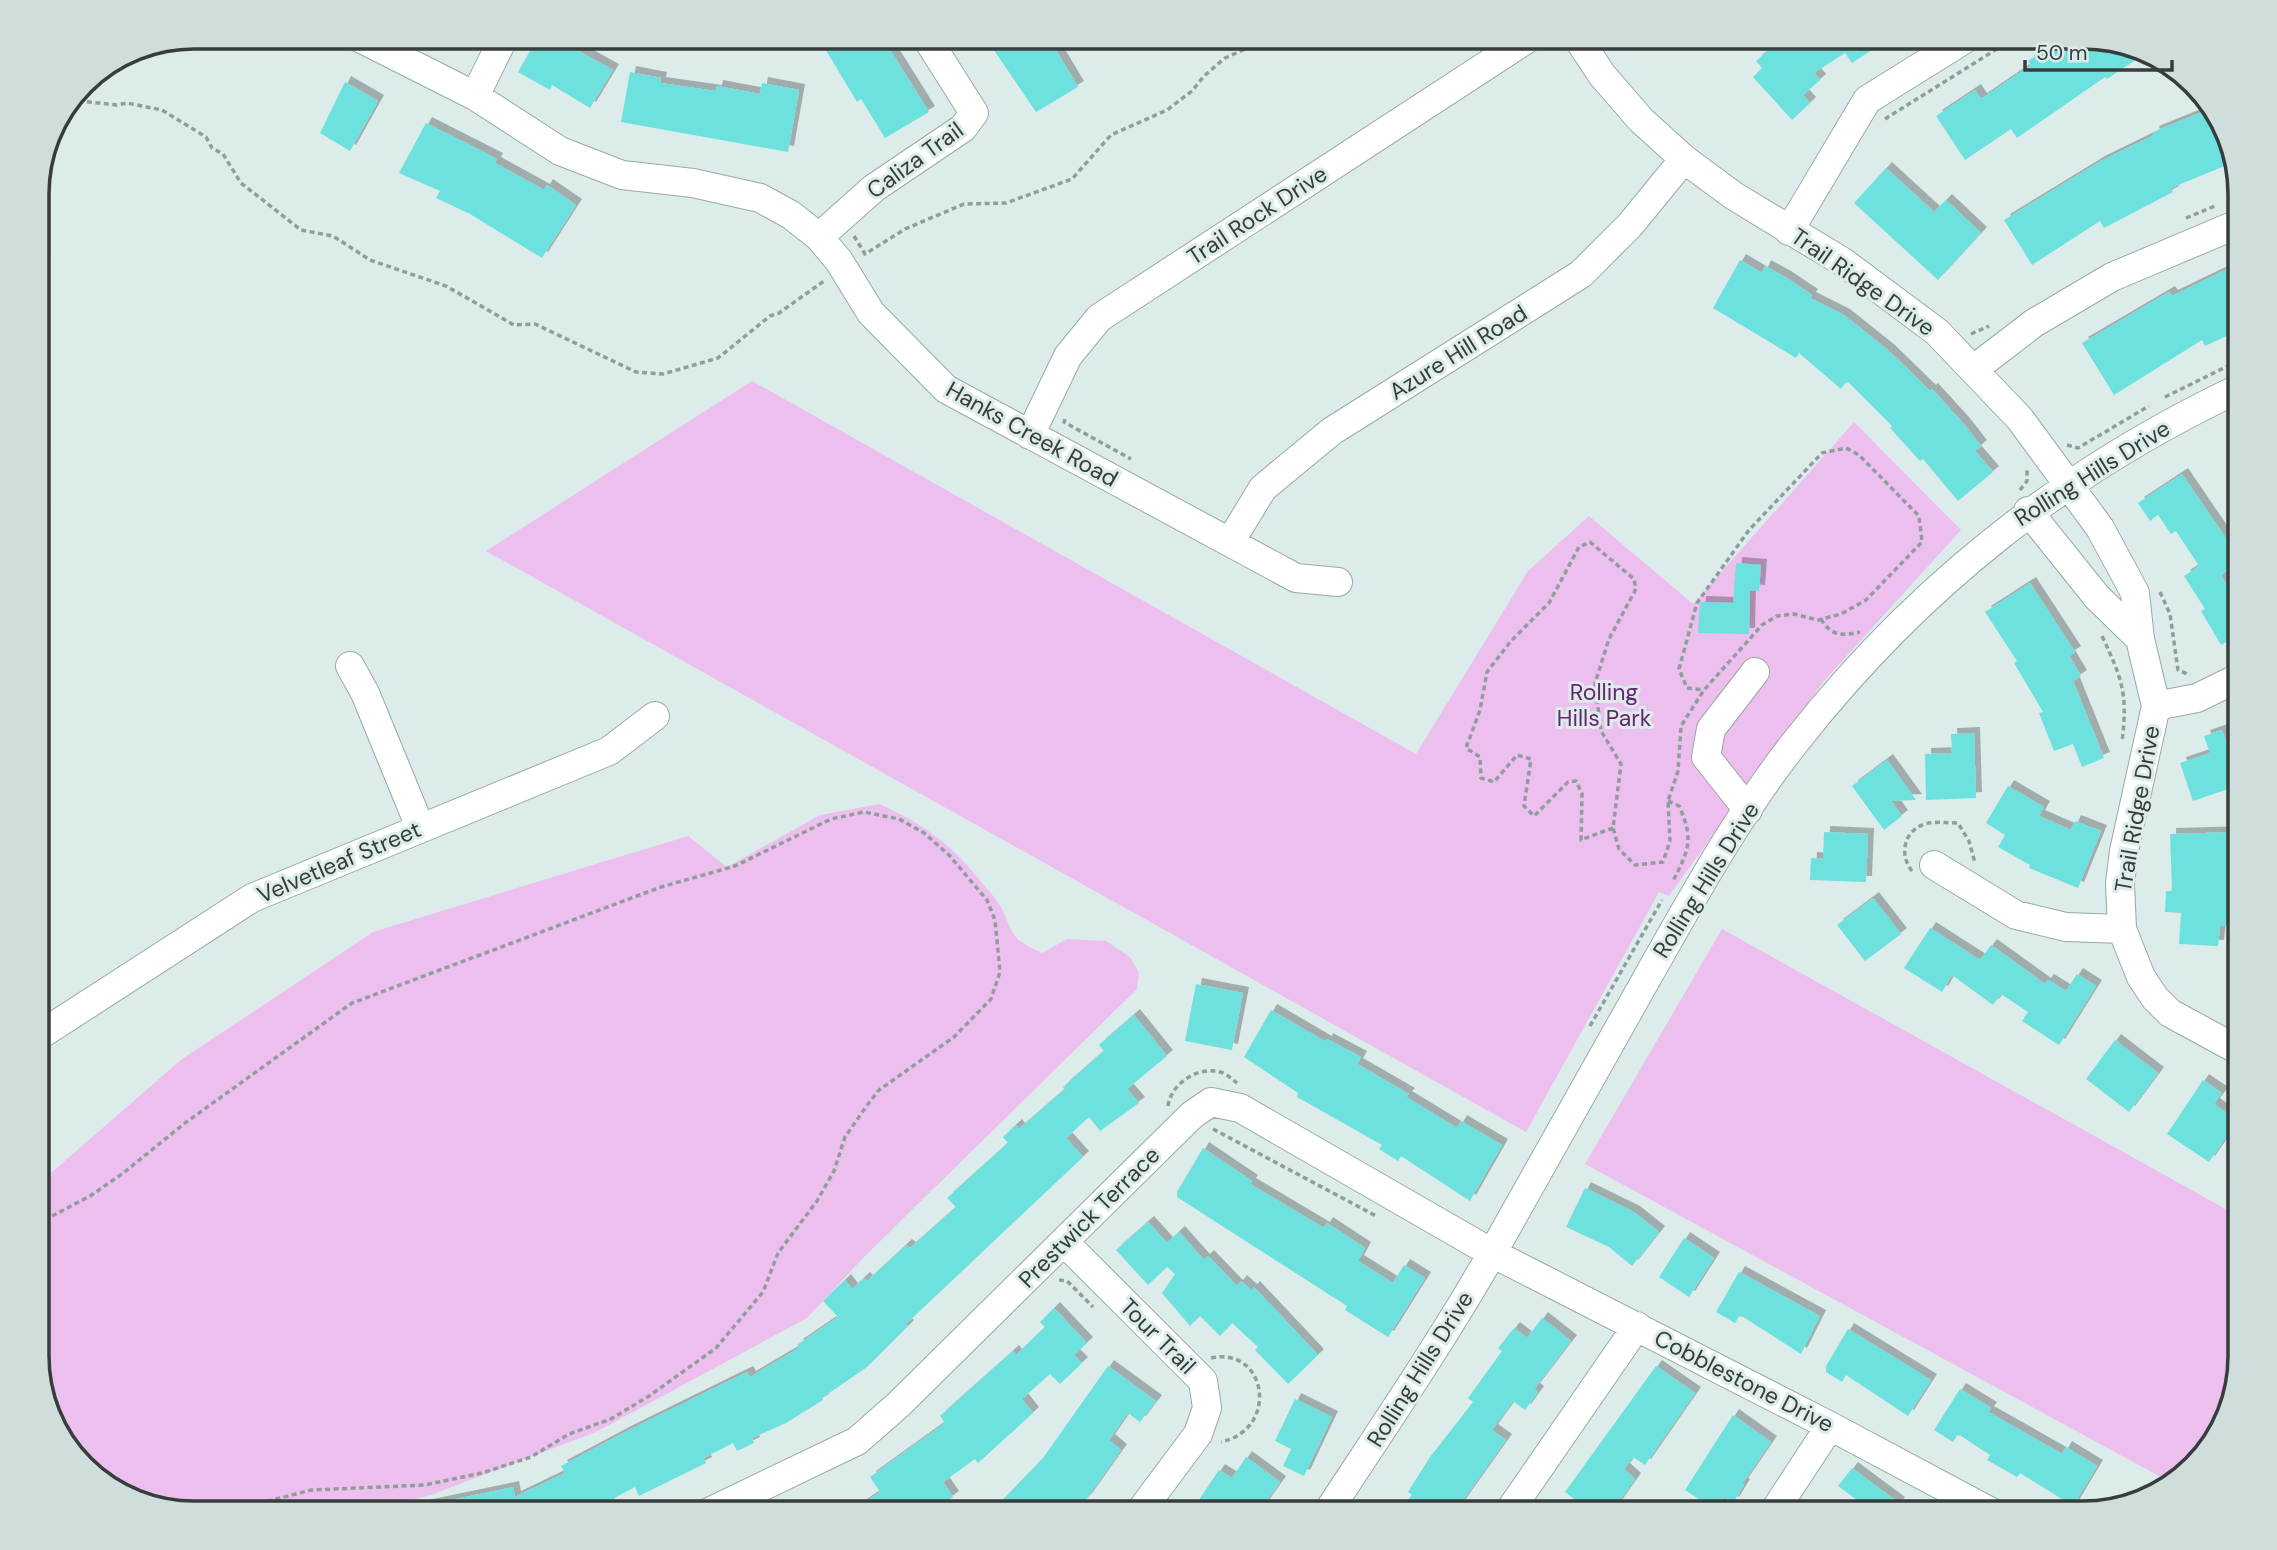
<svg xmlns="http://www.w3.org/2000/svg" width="2277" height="1550" font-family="'DM Sans',sans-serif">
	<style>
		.green { fill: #edbfee }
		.building { fill: #6de1de; filter: url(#shadow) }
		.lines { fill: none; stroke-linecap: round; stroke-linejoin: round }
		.minor-casing { stroke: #9aa8a7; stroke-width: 30 }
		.path { stroke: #919d9c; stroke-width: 3.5; stroke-dasharray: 5 3.5; stroke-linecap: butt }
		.minor { stroke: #fff; stroke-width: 28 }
		.labels { text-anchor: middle; stroke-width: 6; stroke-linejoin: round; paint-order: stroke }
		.street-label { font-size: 23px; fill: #373d3c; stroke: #dceceb }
		.park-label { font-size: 23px; fill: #6a256e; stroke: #dceceb }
		.rim { fill: none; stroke: #373d3c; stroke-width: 3.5 }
	</style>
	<defs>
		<filter id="shadow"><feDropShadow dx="6" dy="-6" stdDeviation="0" flood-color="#0004"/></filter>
	</defs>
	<rect width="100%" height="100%" fill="#dceceb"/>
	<!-- green -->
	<path class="green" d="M752 381 1416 754 1528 571 1589 516 1693 604 1854 422 1961 530 1823 682 1669 896 1659 892 1526 1132 486 551Z
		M880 804C922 824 948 841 978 878 986 888 999 901 1004 913 1015 940 1014 939 1042 953L1067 939 1106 941 1130 957 1139 973 1137 989 865 1256 807 1318 596 1432 431 1495 357 1513H194L106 1486 58 1434 37 1366V1185L182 1059 373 932 688 836 727 867 820 815Z
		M1722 929 2240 1217V1356L2213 1444 2170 1482 1585 1164Z"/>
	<!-- building -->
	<path class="building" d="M538 37H553L613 70 590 108 552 85 550 90 518 72Z
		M818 37H882L929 112 885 138 861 99 857 102Z
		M985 37H1069L1054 47 1078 87 1036 112Z
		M1783 37H1892L1852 63 1845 53 1814 73 1820 80 1803 95 1810 103 1792 120 1753 77 1762 68 1756 61Z
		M2063 37H2083L2143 55 2107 79 2105 77 2017 138 2011 129 1965 160 1936 116 1975 90 1981 99 2031 65 2028 61Z
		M630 72 661 78 660 83 716 91 717 86 760 94 762 83 799 90 788 152 621 122Z
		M345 82 378 101 350 151 320 133Z
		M2212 108 2219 116 2232 163 2171 188 2173 192 2104 228 2100 221 2032 265 2004 220 2099 162 2154 135 2153 132Z
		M426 123 497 159 495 163 544 190 547 185 576 205 542 258 470 214 436 198 440 191 399 173Z
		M1886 168 1934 212 1946 200 1981 233 1938 280 1854 203Z
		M1740 260 1762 273 1765 266 1785 277 1812 295 1810 298 1844 315 1889 351 1930 391 1932 389 1963 423 1981 446 1975 451 1993 472 1958 501 1923 459 1920 461 1890 428 1892 426 1847 381 1841 389 1799 353 1796 358 1713 308Z
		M2240 263V330L2205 346 2202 340 2114 395 2082 343 2169 292 2172 296Z
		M2182 474 2240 559 2221 575 2240 607V634L2221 645 2201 611 2205 609 2184 576 2199 566 2176 531 2171 534 2158 515 2150 521 2138 503Z
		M1736 563 1761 565 1759 591 1750 590 1749 634 1698 633 1700 602 1733 603Z
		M2030 583 2075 652 2069 656 2081 676 2073 681 2104 758 2082 767 2073 744 2054 751 2039 713 2043 712 2014 663 2017 661 1985 612Z
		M2222 730 2229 749 2240 743V785L2193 801 2180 763 2210 753 2204 736Z
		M1974 733 1976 798 1926 800 1925 754 1952 753 1951 734Z
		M1887 760 1916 800 1891 801 1902 816 1884 830 1852 786Z
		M2008 786 2044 807 2039 816 2071 830 2075 821 2101 831 2078 888 2029 868 2030 865 1998 847 2005 835 1986 823Z
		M1824 832 1868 834 1866 882 1810 880 1811 858 1823 859Z
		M2240 832V875L2231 876 2227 926H2220L2218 946 2179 944 2181 913 2165 912 2166 891H2172L2170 834Z
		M1873 898 1901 934 1865 961 1837 925Z
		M1930 928 1980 960 1991 945 2045 984 2048 980 2066 991 2077 974 2096 986 2059 1045 2022 1021 2028 1012 2001 994 1993 1005 1952 975 1942 992 1904 968Z
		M1196 984 1243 993 1232 1050 1185 1041Z
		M1271 1010 1326 1042 1327 1039 1361 1057 1357 1064 1409 1094 1406 1097 1457 1128 1461 1121 1502 1145 1470 1201 1401 1156 1398 1161 1379 1149 1382 1145 1297 1097 1298 1093 1244 1057Z
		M1134 1015 1167 1056 1127 1089 1139 1103 1100 1131 1089 1117 1066 1138 1083 1157 906 1324 908 1326 867 1367 822 1398 823 1400 786 1423 752 1438 754 1443 737 1451 733 1443 704 1458 706 1463 639 1496 635 1487 607 1502 611 1509 602 1513H422V1506L513 1487 515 1497 565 1473 561 1466 629 1430 747 1372 750 1377 799 1348 797 1345 838 1317 823 1301 845 1280 852 1289 864 1278 867 1281 906 1245 910 1248 956 1207 947 1198 1008 1143 1003 1137 1016 1125 1019 1129 1065 1089 1063 1087 1104 1051 1099 1045Z
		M2115 1040 2158 1073 2129 1112 2086 1079Z
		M2203 1080 2222 1093 2214 1104 2237 1121 2209 1162 2167 1134Z
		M1203 1148 1252 1181 1250 1184 1324 1228 1327 1223 1365 1248 1358 1261 1393 1283 1404 1265 1425 1278 1388 1337 1345 1310 1347 1306 1177 1197V1192Z
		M1585 1188 1634 1212 1659 1232 1632 1266 1609 1247 1566 1227Z
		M1148 1222 1167 1243 1179 1232 1204 1260 1208 1256 1237 1286 1241 1281 1251 1290 1254 1287 1318 1355 1288 1384 1255 1350 1258 1347 1232 1323 1220 1336 1200 1316 1190 1326 1162 1293 1175 1274 1167 1267 1148 1285 1116 1250Z
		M1684 1238 1714 1258 1689 1297 1659 1277Z
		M1739 1272 1820 1316 1801 1354 1740 1315 1735 1323 1716 1312Z
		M1054 1308 1087 1343 1074 1355 1082 1363 1060 1384 1050 1374 1022 1399 1033 1413 978 1463 975 1459 943 1482 953 1497 931 1513H849L880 1492 870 1477 945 1423 940 1416 1013 1351 1016 1355 1045 1327 1040 1322Z
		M1542 1318 1571 1341 1534 1389 1538 1392 1525 1410 1513 1401 1492 1430 1506 1440 1454 1513H1397L1412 1495 1408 1492 1430 1457 1473 1402 1468 1398 1502 1351 1498 1348 1514 1328 1527 1338Z
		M1848 1329 1931 1380 1908 1416 1846 1375 1842 1382 1826 1372V1366Z
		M1108 1366 1156 1401 1140 1422 1128 1413 1109 1440 1121 1450 1087 1498 1073 1513H990L1043 1458Z
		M1656 1366 1695 1393 1645 1465 1633 1457 1624 1469 1635 1479 1611 1513H1592L1565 1492Z
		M1960 1389 1991 1408 1988 1412 2062 1454 2066 1447 2097 1466 2073 1506 2020 1473 2017 1477 1987 1460 1990 1455 1958 1434 1953 1442 1934 1430Z
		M1295 1399 1332 1417 1304 1476 1283 1466 1291 1449 1275 1441Z
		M1733 1415 1771 1442 1742 1484 1744 1485 1733 1503 1725 1497 1717 1511 1685 1490Z
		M1246 1457 1280 1482 1258 1513H1190L1219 1470 1232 1478Z
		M1852 1468 1899 1503 1891 1513H1847L1857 1500 1838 1486Z"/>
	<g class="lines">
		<!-- minor casing -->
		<g class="minor-casing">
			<path id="minor" d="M358 37 475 96 560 151 622 175 693 183 760 198 791 215 819 237 839 261 871 313 946 389 1296 578 1338 582
				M1577 37 1602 75 1641 120 1684 159 1734 196 1843 262 1937 332 2020 419 2100 528 2135 593 2140 639 2156 706 2124 851 2120 883 2122 929 2141 977 2155 998 2170 1013 2240 1051
				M475 96 504 37
				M1789 231 1867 100 1968 37
				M819 237 874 188 963 128 974 113 926 37
				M1974 369 2034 323 2112 277 2240 223
				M1030 435 1068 356 1099 318 1530 37
				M2028 511 2097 597 2140 639
				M1230 542 1263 488 1332 431 1581 274 1630 225 1684 159
				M350 666 365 693 420 827
				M2156 706 2197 698 2240 677
				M1748 810 1706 757 1711 729 1755 672
				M1934 865 2016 915 2066 927 2122 929
				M37 1037 252 898 609 751 655 716
				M1064 1242 1203 1381 1207 1408 1198 1434 1139 1513
				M707 1513 857 1441 898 1405 1192 1115 1211 1102 1240 1108 1492 1253 1830 1426 1993 1513
				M1327 1513C1384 1426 1442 1341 1494 1250 1545 1160 1596 1069 1647 978 1693 897 1739 813 1797 740 1918 586 2064 471 2240 388
				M1508 1513 1637 1326
				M1773 1513 1830 1426"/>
		</g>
		<!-- path -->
		<path class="path" d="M70 100 117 105 127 103 162 110 206 137 212 148 223 154 241 183 301 230 333 236 370 260 446 286 514 325 535 324 636 372 663 374 718 358 770 316 779 313 824 281
			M1885 119 2016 37
			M2232 199 2240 196
			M2186 218 2215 206
			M854 236 865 254 905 229 964 204 1006 203 1072 179 1111 135 1167 110 1192 91 1204 76 1225 58 1272 37
			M1971 334 1989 326
			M2165 397 2240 360
			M1065 419 1064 422 1131 459
			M2067 445 2078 448 2149 406
			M2020 490 2027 481V469
			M2160 592 2170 614 2178 670 2190 675
			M1821 619C1831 636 1842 636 1860 632
			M2102 636C2122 679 2128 693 2122 742
			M1668 801 1679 806C1694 839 1689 850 1673 881
			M1613 828 1581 840 1582 794 1576 781 1568 782 1534 816 1524 806 1531 759 1517 755 1494 782 1481 778 1480 757 1466 748 1480 710 1487 672 1511 641 1549 603 1579 547 1590 542 1634 579 1636 589 1609 639 1595 683 1601 731 1621 764 1613 828 1619 849 1635 865 1663 862 1670 841 1668 801 1678 771 1681 726 1704 690 1762 625 1777 616 1794 614 1818 620 1841 614 1866 600 1922 542 1919 516 1859 455 1846 448 1822 453 1749 530 1697 603 1679 669 1687 688 1704 690
			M1912 871C1901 858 1902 837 1918 827 1929 820 1946 823 1958 823L1969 841 1975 863
			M1590 1026 1662 900
			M1168 1106C1171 1083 1200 1064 1223 1073 1228 1075 1233 1080 1237 1083
			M1213 1129 1376 1216
			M37 1224 90 1196 122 1174 185 1123 352 1003 661 887 735 866 831 819 864 812 899 819 924 833 949 855 987 900 995 920 1000 972 991 999 954 1037 879 1090 868 1104 845 1137 834 1171 817 1201 778 1253 763 1292 716 1348 649 1396 611 1419 569 1434 531 1457 482 1473 425 1485 311 1490 242 1508 197 1513
			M1059 1280 1067 1281 1093 1307
			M1211 1358C1267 1346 1280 1429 1221 1442
			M663 1513 687 1502"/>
		<!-- minor -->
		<use href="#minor" class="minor"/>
	</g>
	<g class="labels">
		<!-- street labels -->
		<g class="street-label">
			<text transform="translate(915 160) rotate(-36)" y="8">Caliza Trail</text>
			<text transform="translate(1257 215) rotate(-33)" y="8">Trail Rock Drive</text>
			<text transform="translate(1863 282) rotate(35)" y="8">Trail Ridge Drive</text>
			<text transform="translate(1458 352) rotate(-32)" y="8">Azure Hill Road</text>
			<text transform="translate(1032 434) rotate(29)" y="8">Hanks Creek Road</text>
			<text transform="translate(2092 473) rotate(-32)" y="8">Rolling Hills Drive</text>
			<text transform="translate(2137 809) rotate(-80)" y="8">Trail Ridge Drive</text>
			<text transform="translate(339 862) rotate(-23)" y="8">Velvetleaf Street</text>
			<text transform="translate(1706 880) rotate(-58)" y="8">Rolling Hills Drive</text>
			<text transform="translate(1089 1217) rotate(-45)" y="8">Prestwick Terrace</text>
			<text transform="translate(1158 1336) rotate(45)" y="8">Tour Trail</text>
			<text transform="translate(1420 1369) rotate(-58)" y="8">Rolling Hills Drive</text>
			<text transform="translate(1744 1381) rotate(27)" y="8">Cobblestone Drive</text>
		</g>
		<!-- park labels -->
		<g class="park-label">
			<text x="1604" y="700">Rolling<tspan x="1604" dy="26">Hills Park</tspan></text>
		</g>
	</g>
	<!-- crop -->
	<path d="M0 0H2277V1550H0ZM194 49H2083A145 145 0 0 1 2228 194V1356A145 145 0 0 1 2083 1501H194A145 145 0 0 1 49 1356V194A145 145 0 0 1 194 49Z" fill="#cfdedd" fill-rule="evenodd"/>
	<path class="rim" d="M194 49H2083A145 145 0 0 1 2228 194V1356A145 145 0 0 1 2083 1501H194A145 145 0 0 1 49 1356V194A145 145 0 0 1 194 49Z"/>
	<!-- scale -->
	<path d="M2025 60v10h147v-10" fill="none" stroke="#373d3c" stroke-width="3.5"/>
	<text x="2036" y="60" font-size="21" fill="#373d3c" stroke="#dceceb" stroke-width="5" paint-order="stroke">50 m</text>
</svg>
